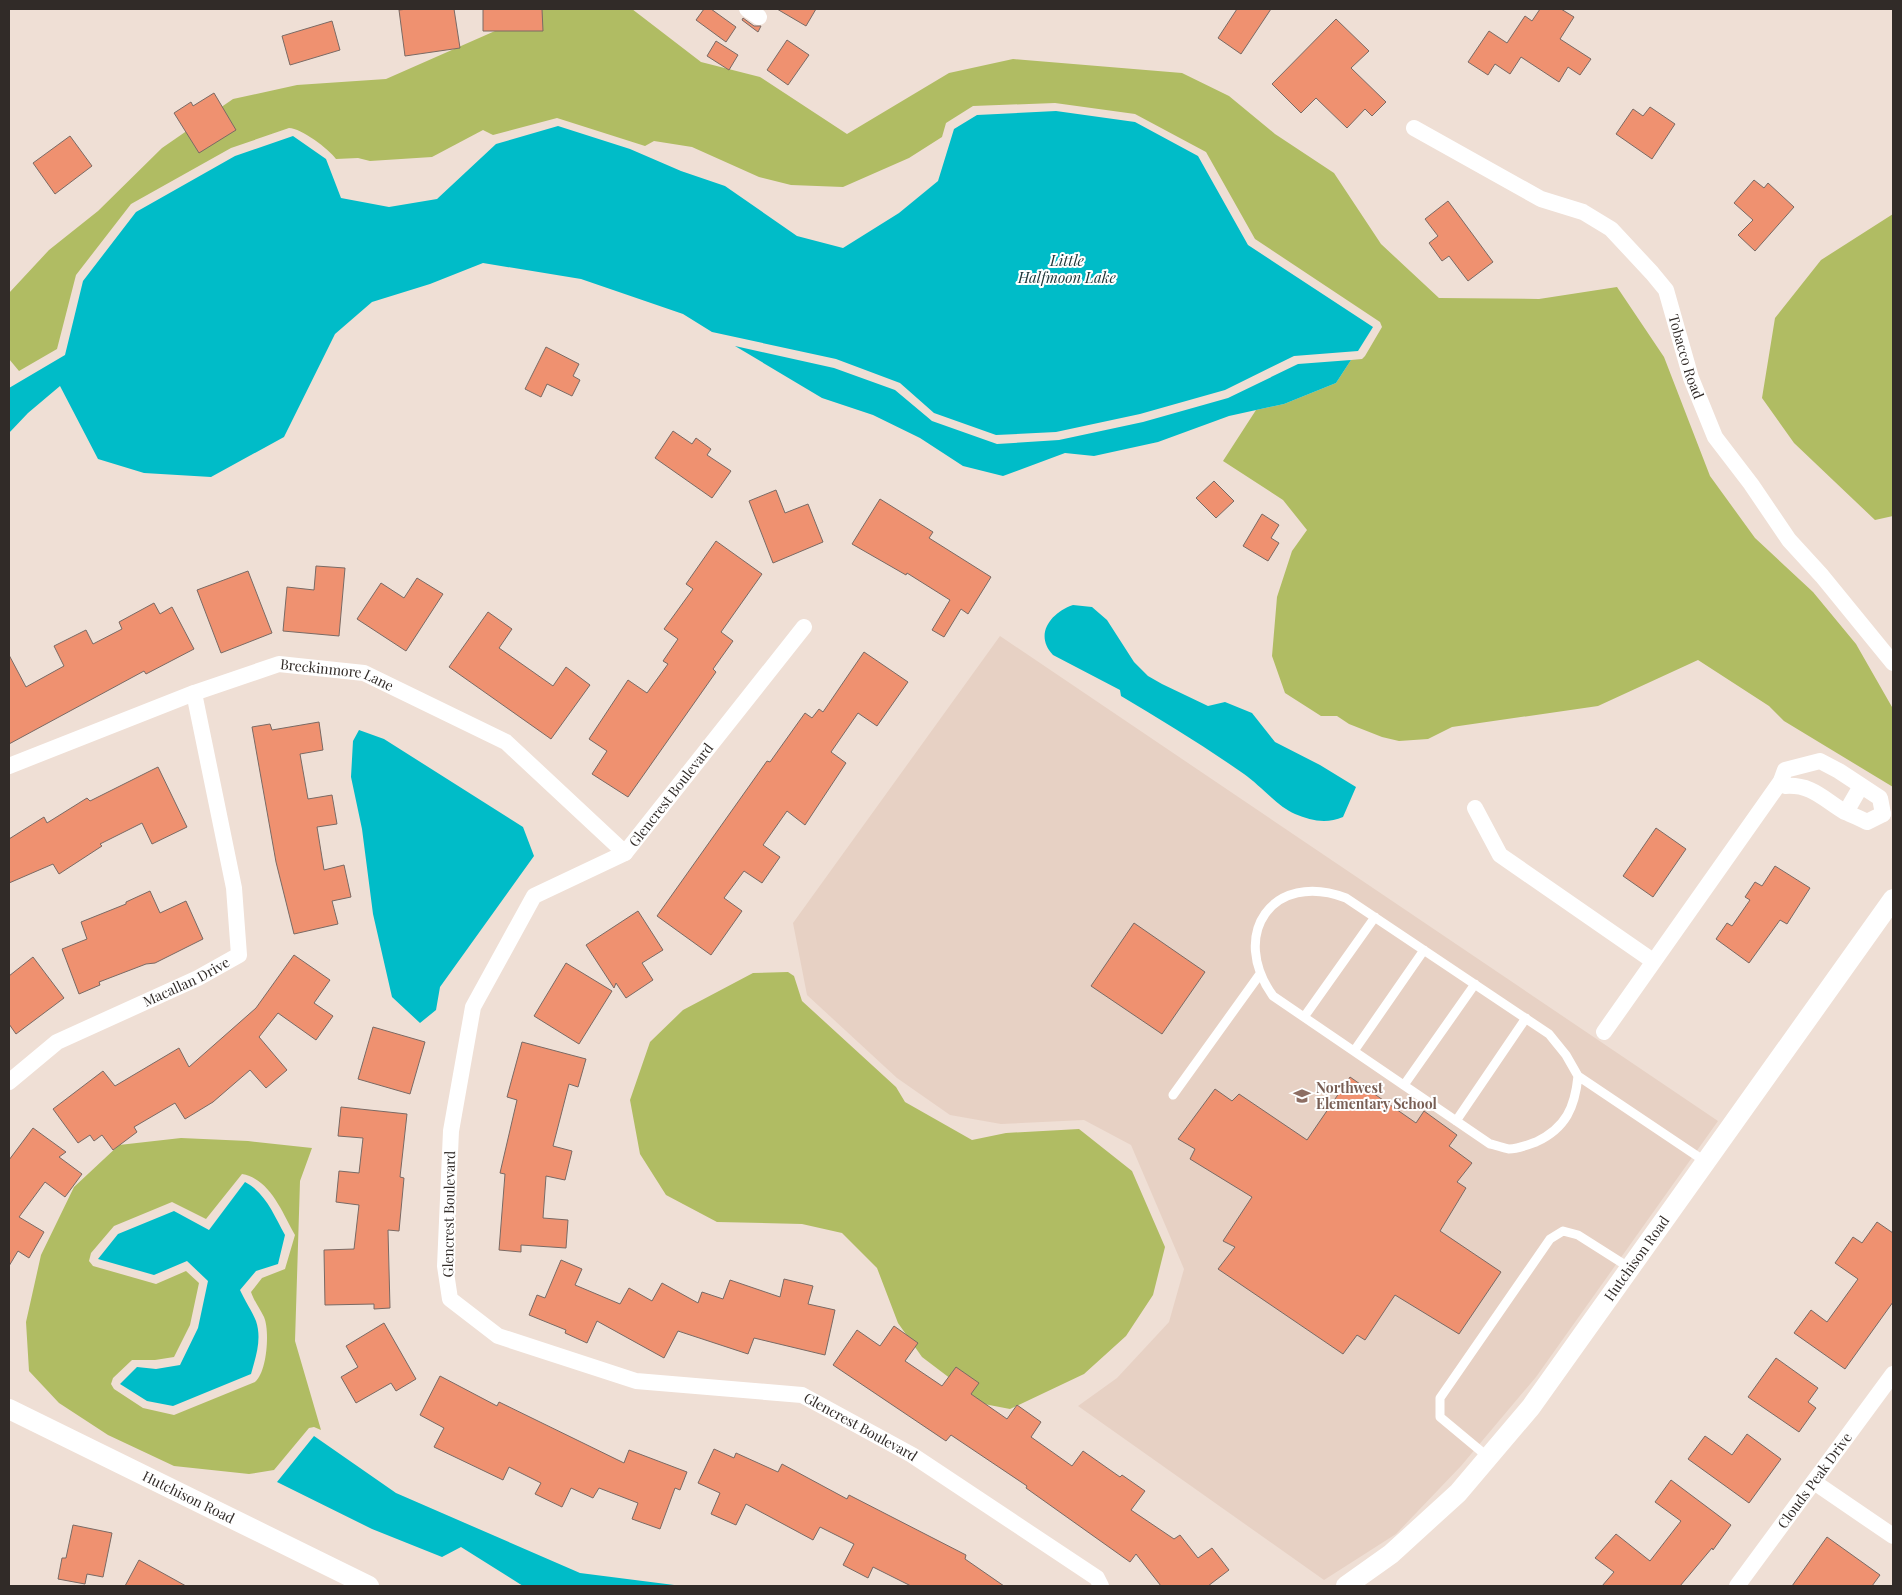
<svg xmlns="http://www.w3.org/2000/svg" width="1902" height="1595" font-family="'Playfair Display',serif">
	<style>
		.built { fill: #e7d1c4 }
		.green { fill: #b0bc63; fill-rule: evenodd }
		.water { fill: #00bcc8 }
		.building { fill: #ef9170; stroke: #7a6a64 }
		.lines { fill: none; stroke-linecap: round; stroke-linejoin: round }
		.service { stroke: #fff; stroke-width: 9 }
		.minor { stroke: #fff; stroke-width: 16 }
		.tertiary { stroke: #fff; stroke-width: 20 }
		.labels { text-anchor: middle; stroke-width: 4; stroke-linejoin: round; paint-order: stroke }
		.street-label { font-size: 14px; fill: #312b28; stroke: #fff }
		.education-label { font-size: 14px; font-weight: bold; fill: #785e54; stroke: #fff; text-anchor: start }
		.water-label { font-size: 15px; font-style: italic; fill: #20383a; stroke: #fff }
	</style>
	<rect width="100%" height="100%" fill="#efdfd5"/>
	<!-- built -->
	<path class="built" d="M1000 636 1718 1121 1536 1377 1461 1466 1396 1534 1324 1580 1078 1406 1117 1378 1169 1322 1184 1269 1131 1145 1084 1120 1001 1124 950 1115 897 1078 807 995 793 923Z"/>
	<!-- green -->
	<path class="green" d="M520 9H632L701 62 760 77 847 134 949 73 1013 59 1182 73 1229 96 1275 134 1334 173 1381 244 1439 298 1539 299 1617 287 1664 357 1710 476 1755 538 1813 592 1856 644 1892 707 1893 787 1784 721 1769 706 1698 660 1598 706 1452 727 1428 739 1399 741 1382 737 1349 724 1337 716H1321L1285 693 1272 656 1277 597 1292 551 1307 530 1283 500 1223 461 1256 410 1284 404 1336 383 1351 360 1362 359 1365 356 1382 327 1380 322 1255 239 1206 152 1135 114 1055 103 973 106 946 123 942 137 909 158 843 187 791 185 759 177 692 147 654 141 645 146 557 118 493 135 483 130 432 157 370 161 358 158 336 159C329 149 301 128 289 128L231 148 131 204 76 275 57 349 19 371 9 359V293L49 250 98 211 162 148 233 99 297 85 386 79 495 31Z
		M1893 214V516L1875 520 1794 443 1762 398 1775 318 1821 260Z
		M788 972 794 976 802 1001 896 1087 905 1102 972 1140 1006 1133 1079 1129 1132 1171 1165 1247 1153 1295 1126 1336 1084 1374 1010 1409 984 1404 922 1357 898 1323 877 1268 842 1233 802 1224 717 1222 666 1195 640 1154 630 1100 650 1042 683 1010 753 973Z
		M181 1138 248 1141 312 1148 300 1181 295 1341 321 1430 314 1427 309 1428 274 1470 249 1474 174 1466 108 1435 59 1403 29 1371 26 1322 41 1255 74 1187 119 1145ZM242 1174C270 1179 282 1212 295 1235L285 1269 262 1278 251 1292C254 1301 260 1309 264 1317 270 1331 267 1372 255 1382L174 1415 143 1408 114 1389 111 1384 113 1378 132 1360H155L174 1357 190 1325 199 1283 186 1271 156 1284 93 1266 89 1261 91 1253 114 1226 172 1202 206 1219Z"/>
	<!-- water -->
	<path class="water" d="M1056 111 1135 122 1198 156 1248 245 1373 327 1358 351 1294 356 1225 390 1140 414 1056 432 996 435 934 413 900 383 836 359 712 332 683 314 581 279 483 263 430 284 372 302 335 334 284 437 211 477 144 473 98 459 60 386 28 413 9 433V388L65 355 83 281 136 212 235 156 293 136 326 159 341 198 389 207 437 199 496 144 558 126 630 149 681 171 725 186 797 236 843 248 899 213 938 181 954 129 977 115Z
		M735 346 834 368 895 390 932 421 997 444 1059 440 1143 422 1228 398 1298 364 1351 360 1336 383 1284 404 1229 416 1158 442 1094 456 1065 453 1003 476 963 466 920 438 873 415 822 398Z
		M1073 605 1092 607 1107 620 1134 662 1148 676 1162 684 1208 706 1225 702 1252 713 1275 742 1320 765 1356 787 1343 817C1327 824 1311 821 1295 814 1278 807 1260 785 1244 774 1204 746 1163 721 1121 696L1120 690 1053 655C1034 635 1050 613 1073 605Z
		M359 730 384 739 523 827 534 856 440 987 436 1010 420 1023 392 997 373 914 362 829 351 777 353 741Z
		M245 1182C265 1192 274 1215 285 1235L278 1264 256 1271 240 1290C244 1299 253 1313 256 1321 262 1339 256 1356 251 1374L173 1406 147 1401 120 1384 137 1367 156 1369 180 1365 198 1328 208 1281 187 1261 154 1275 98 1259 118 1234 174 1211 209 1230Z
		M314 1436 396 1493 580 1573 682 1586H523L461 1547 442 1557 372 1529 277 1482Z"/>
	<!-- building -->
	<path class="building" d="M408 9H454L460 48 405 56 399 10Z
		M483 9H542L543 31H483Z
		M704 9H711L736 27 726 42 696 20Z
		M777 9H816L806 26Z
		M1237 9H1271L1241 54 1218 38Z
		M1540 9H1561L1574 17 1560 39 1591 59 1580 75 1568 67 1559 82 1521 57 1510 74 1495 64 1488 75 1468 62 1489 31 1507 43 1525 16 1532 21Z
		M743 18 754 26H761L758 32 742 20Z
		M1336 19 1369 51 1351 68 1386 102 1372 116 1365 109 1347 128 1316 98 1301 113 1272 84Z
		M332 21 340 50 290 65 282 36Z
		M787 40 809 55 788 85 767 70Z
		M716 41 738 55 729 70 707 56Z
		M214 93 236 130 199 153 174 113 191 102 193 106Z
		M1650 107 1675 124 1652 159 1616 134 1633 109 1643 116Z
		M70 136 92 166 55 194 33 163Z
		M1754 180 1764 188 1768 183 1794 207 1755 251 1738 235 1753 220 1734 203Z
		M1448 201 1493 262 1468 281 1449 256 1442 261 1429 243 1438 236 1425 219Z
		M546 347 579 364 573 376 580 380 572 396 547 384 541 397 525 389Z
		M673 431 692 444 696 438 711 449 707 455 731 471 712 498 655 458Z
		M1214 481 1234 501 1216 518 1196 498Z
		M776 490 785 513 808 504 823 542 773 563 749 501Z
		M880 499 933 532 929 538 991 577 968 614 961 609 944 637 932 630 950 600 907 573 906 575 852 544Z
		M1262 514 1279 525 1271 538 1279 543 1268 561 1243 546Z
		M716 541 762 574 721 632 733 641 713 669 716 672 628 797 592 774 607 751 589 739 628 680 647 693 668 664 663 661 678 639 664 629 693 589 686 584Z
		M316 566 345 568 339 636 283 631 287 587 314 590Z
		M248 571 272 633 221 653 197 590Z
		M417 578 443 594 406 651 357 619 381 583 404 598Z
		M154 603 160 614 172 607 194 649 146 674 144 671 9 744V655L26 687 64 666 54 646 86 630 93 644 122 629 119 622Z
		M488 612 512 629 499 648 553 686 566 667 590 685 551 739 449 667Z
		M864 652 908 682 877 726 858 713 831 752 846 763 805 825 787 811 763 845 780 857 762 883 744 871 724 898 742 911 711 955 657 916 767 761 770 762 805 713 812 718 819 709 823 712Z
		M319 722 323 750 300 754 308 799 332 795 337 824 317 827 324 870 344 865 351 897 332 901 338 924 294 934 276 862 252 727 270 724 272 730Z
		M158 767 187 827 152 844 142 823 100 844 102 846 59 874 53 864 9 883V839L44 817 47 823 87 798 90 801Z
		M1656 828 1686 849 1653 897 1623 876Z
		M1775 866 1810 888 1787 924 1780 920 1749 963 1716 939 1727 923 1732 926 1750 900 1745 897 1755 882 1762 886Z
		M150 891 160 913 186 901 203 939 155 963 146 964 99 982 100 985 79 994 62 949 87 939 81 922 126 904V902Z
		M638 911 663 950 642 963 653 980 626 998 616 983 614 988 586 945Z
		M1134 923 1205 972 1162 1034 1091 986Z
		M294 955 330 980 314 1003 333 1016 316 1040 278 1013 259 1037 287 1070 266 1088 250 1070 213 1102 185 1119 175 1103 134 1127 137 1132 113 1150 102 1135 94 1141 90 1135 78 1143 53 1109 103 1071 115 1086 179 1048 189 1067 256 1008Z
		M33 957 64 998 16 1034 9 1024V976Z
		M566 963 612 991 579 1044 534 1016Z
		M373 1027 425 1042 410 1094 358 1079Z
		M522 1042 586 1059 578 1087 569 1084 553 1146 572 1151 565 1180 546 1176 543 1218 568 1220 566 1248 521 1245V1252L499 1250 505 1174 500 1173 517 1100 507 1097Z
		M1350 1077 1416 1123 1424 1111 1457 1135 1449 1146 1472 1163 1457 1182 1466 1188 1440 1231 1501 1272 1459 1334 1395 1295 1365 1340 1357 1335 1343 1354 1218 1269 1235 1247 1223 1241 1252 1197 1190 1159 1195 1149 1178 1139 1215 1089 1232 1101 1239 1094 1307 1140Z
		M341 1107 407 1114 400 1177 404 1178 399 1231 388 1230 390 1308 374 1309V1304L325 1305 324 1250 354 1249 359 1205 336 1202 339 1171 359 1173 363 1138 338 1136Z
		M33 1128 66 1152 59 1157 82 1174 65 1197 45 1182 19 1217 44 1232 29 1258 18 1251 9 1266V1160Z
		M1877 1222 1893 1233V1302L1845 1369 1794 1333 1811 1310 1827 1322 1858 1279 1835 1263 1853 1237 1862 1243Z
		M561 1260 582 1269 575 1285 620 1304 629 1288 652 1301 662 1283 698 1303 702 1292 723 1299 730 1280 780 1297 784 1279 813 1286 808 1304 835 1310 825 1355 754 1338 748 1354 678 1331 664 1358 597 1321 587 1343 565 1333 566 1330 529 1315 537 1295 545 1298Z
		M384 1323 416 1379 396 1391 391 1383 356 1403 341 1377 358 1367 346 1346Z
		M894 1326 918 1343 905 1361 942 1386 956 1367 979 1383 971 1394 1007 1419 1017 1405 1041 1422 1031 1437 1072 1466 1083 1451 1120 1477 1122 1475 1145 1491 1131 1510 1174 1539 1180 1535 1198 1558 1212 1548 1229 1570 1208 1586H1161L1136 1554 1130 1562 1026 1488 1027 1486 951 1435 946 1441 833 1365 857 1330 880 1346Z
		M1776 1358 1818 1388 1808 1402 1816 1408 1799 1432 1748 1397Z
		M440 1376 497 1406 499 1402 624 1463 629 1450 687 1472 680 1490 675 1488 660 1529 632 1519 638 1503 599 1488 593 1498 571 1488 562 1507 535 1494 541 1483 509 1467 503 1480 434 1447 444 1428 420 1415Z
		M1747 1434 1781 1459 1749 1503 1688 1459 1705 1436 1732 1455Z
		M714 1449 734 1458 736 1453 778 1472 782 1464 847 1499 849 1495 966 1555 965 1559 1004 1586H911L873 1567 868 1578 843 1565 854 1544 820 1527 813 1540 746 1504 736 1525 711 1514 720 1493 698 1483Z
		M1671 1480 1731 1525 1713 1550 1712 1548 1680 1586H1602L1614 1572 1595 1558 1616 1534 1650 1561 1681 1521 1655 1502Z
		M73 1525 112 1533 103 1577 87 1574 85 1584 58 1579 62 1558H66Z
		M1827 1537 1880 1575 1872 1586H1792Z
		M139 1560 186 1586H125Z"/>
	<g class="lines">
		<!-- service -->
		<path class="service" d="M1304 1017 1375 917
			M1354 1051 1424 950
			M1578 1076C1575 1107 1566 1128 1536 1142 1528 1145 1518 1149 1509 1149 1503 1148 1496 1145 1490 1144L1273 996C1229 935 1272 870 1346 898L1549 1034 1566 1055 1578 1076 1706 1162
			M1404 1085 1475 984
			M1173 1095 1260 974
			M1456 1121 1526 1018
			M1488 1457 1440 1417V1398L1550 1239 1563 1231 1578 1235 1630 1268"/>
		<!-- minor -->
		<g class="minor">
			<path d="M747 9 759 17"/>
			<path id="s1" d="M1414 128 1541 199 1583 212 1611 229 1652 273 1666 290 1691 378 1715 437 1751 484 1789 540 1822 576 1893 663"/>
			<path id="s2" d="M804 627 625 853 534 896 473 1007 451 1131 445 1266 450 1299 498 1336 636 1381 802 1395 912 1455 1097 1578 1101 1586"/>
			<path id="s3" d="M9 766 194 693 279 664 364 673 506 742 625 853"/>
			<path d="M1781 781 1785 786C1812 784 1823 799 1845 812 1852 815 1860 818 1867 822L1883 814"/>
			<path d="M1475 808 1500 855 1653 961"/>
			<path d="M1846 812 1861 786"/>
			<path d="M1604 1032 1781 781 1785 770 1820 761 1839 771 1880 798 1883 814"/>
			<path id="s4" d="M9 1082 57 1042 198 978 239 955 234 888 194 693"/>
			<path d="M1814 1482 1893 1536"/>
			<path id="s5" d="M1737 1586 1893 1374"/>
		</g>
		<!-- tertiary -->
		<g class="tertiary">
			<path id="s6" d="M9 1409 369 1586"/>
			<path id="s7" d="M1346 1586 1391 1554 1458 1493 1531 1407 1893 899"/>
		</g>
	</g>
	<!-- icons -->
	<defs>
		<g id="school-bare" transform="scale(1.35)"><path d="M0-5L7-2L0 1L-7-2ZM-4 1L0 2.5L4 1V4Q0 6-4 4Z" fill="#8d6e63" stroke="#fff" stroke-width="2.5" paint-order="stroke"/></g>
	</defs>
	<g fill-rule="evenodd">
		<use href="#school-bare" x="1302" y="1096"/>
	</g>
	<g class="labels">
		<!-- street labels -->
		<g class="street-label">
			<text dy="5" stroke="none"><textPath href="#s1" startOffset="374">Tobacco Road</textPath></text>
			<text dy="5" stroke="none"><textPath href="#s3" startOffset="348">Breckinmore Lane</textPath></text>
			<text transform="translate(671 795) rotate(-52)" y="5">Glencrest Boulevard</text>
			<text dy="5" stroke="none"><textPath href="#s4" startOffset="205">Macallan Drive</textPath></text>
			<text transform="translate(449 1214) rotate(-89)" y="5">Glencrest Boulevard</text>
			<text dy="5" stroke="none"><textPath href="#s7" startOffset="441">Hutchison Road</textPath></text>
			<text dy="5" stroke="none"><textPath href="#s2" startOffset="1249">Glencrest Boulevard</textPath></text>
			<text dy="5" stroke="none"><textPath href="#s5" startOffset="131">Clouds Peak Drive</textPath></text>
			<text dy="5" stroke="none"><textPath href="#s6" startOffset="200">Hutchison Road</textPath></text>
		</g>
		<!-- education labels -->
		<g class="education-label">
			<text x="1316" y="1093">Northwest<tspan x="1316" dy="16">Elementary School</tspan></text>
		</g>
		<!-- water labels -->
		<g class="water-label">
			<text x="1067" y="266">Little<tspan x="1067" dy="17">Halfmoon Lake</tspan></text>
		</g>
	</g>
	<!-- border -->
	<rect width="1902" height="1595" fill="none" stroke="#312b28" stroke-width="20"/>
</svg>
